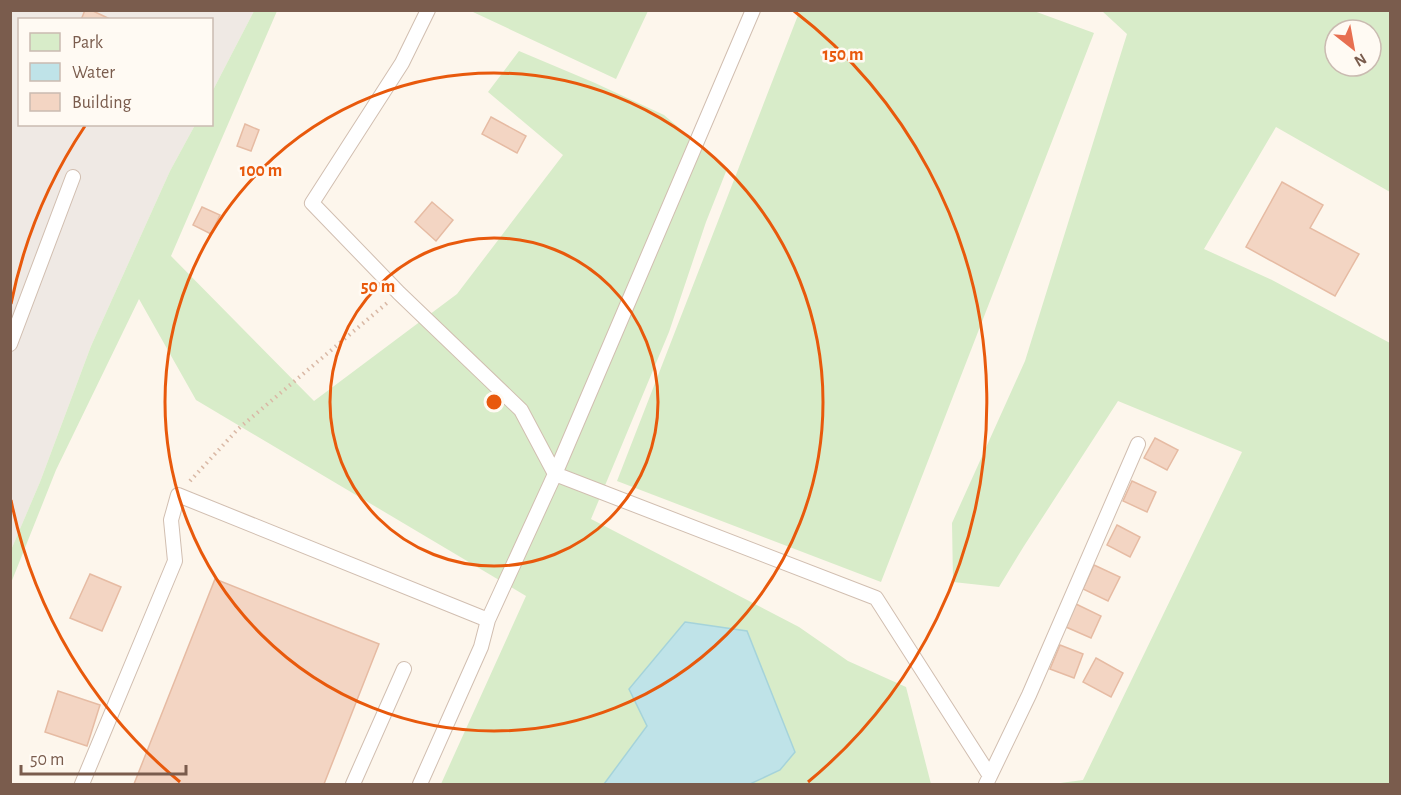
<svg xmlns="http://www.w3.org/2000/svg" width="1401" height="795" font-family="'Alegreya Sans',sans-serif">
	<style>
		.industrial { fill: #efe9e4 }
		.green { fill: #d8ecc9; fill-rule: evenodd }
		.water { fill: #bfe3e8; stroke: #a5d3da; stroke-width: 1.5 }
		.building { fill: #f3d5c3; stroke: #e6bba3; stroke-width: 1.5 }
		.lines { fill: none; stroke-linecap: round; stroke-linejoin: round }
		.lane-casing { stroke: #d1beb0; stroke-width: 16 }
		.path { stroke: #d9b8a5; stroke-width: 4; stroke-dasharray: 1.5 4.5; stroke-linecap: butt }
		.lane { stroke: #fff; stroke-width: 14 }
		.ring { fill: none; stroke: #e8590c; stroke-width: 3 }
		.centre { fill: #e8590c; stroke: #fffaf3; stroke-width: 3 }
		.ring-label { font-size: 18px; text-anchor: middle; font-weight: bold; fill: #e8590c; stroke: #fffaf3; stroke-width: 5; stroke-linejoin: round; paint-order: stroke }
	</style>
	<rect width="100%" height="100%" fill="#fdf6ec"/>
	<!-- industrial -->
	<path class="industrial" d="M11 11H254L212 92V20H20V124L195 125 170 171 91 346 40 482 11 550Z"/>
	<!-- green -->
	<path class="green" d="M800 10 1034 11 1094 33 881 582 617 481Z
		M254 11H277L171 256 314 401 457 294 563 155 488 92 519 51 595 83 664 115 727 169 706 222 669 332 591 519 799 627 848 661 906 687 931 784H750L780 770 795 752 747 631 685 622 648 726 604 784H441L526 596 196 400 139 299 56 470 11 583V550L40 482 91 346 170 171 195 125 212 124V92Z
		M474 11 648 10V11L616 79 473 12Z
		M1102 11H1390V192L1276 127 1204 249 1272 280 1390 343V784H1053L1083 780 1242 452 1118 401 1024 546 999 587 953 582 952 523 1025 361 1127 34ZM1335 30H1371V66H1335Z"/>
	<!-- water -->
	<path class="water" d="M685 622 747 631 795 752 780 770 750 784H604L647 726 629 689Z"/>
	<!-- building -->
	<path class="building" d="M85 10H91L112 20H81Z
		M491 117 526 136 517 153 482 134Z
		M245 124 259 130 251 151 237 146Z
		M1282 182 1323 205 1310 228 1359 254 1335 296 1246 247Z
		M432 202 453 220 436 241 415 222Z
		M202 207 220 215 211 234 193 225Z
		M1155 438 1178 450 1167 470 1144 458Z
		M1132 481 1156 492 1147 512 1123 501Z
		M1117 525 1140 537 1130 557 1107 545Z
		M1094 565 1120 577 1108 601 1083 589Z
		M90 574 121 587 102 631 70 618Z
		M215 579 379 644 324 784H134Z
		M1076 604 1101 616 1091 638 1066 627Z
		M1060 645 1083 654 1074 678 1050 669Z
		M1096 658 1123 673 1111 697 1083 682Z
		M58 691 100 705 87 746 45 732Z"/>
	<g class="lines">
		<!-- lane casing -->
		<g class="lane-casing">
			<path id="lane" d="M428 10 402 63 312 203 399 293 521 410 555 474 876 598 990 776 986 784
				M10 344 73 177
				M990 776 1029 695 1138 444
				M82 784 175 561 171 520 178 495 488 620
				M353 784 404 669
				M420 784 481 647 488 620 555 474 753 10"/>
		</g>
		<!-- path -->
		<path class="path" d="M190 481 238 429 387 303"/>
		<!-- lane -->
		<use href="#lane" class="lane"/>
	</g>
	<!-- distance rings -->
	<g class="ring">
		<circle cx="494" cy="402" r="164"/>
		<circle cx="494" cy="402" r="329"/>
		<path d="M180 782A493 493 0 0 1 11 500M11 304A493 493 0 0 1 85 126M794 11A493 493 0 0 1 808 782"/>
	</g>
	<circle cx="494" cy="402" r="9" class="centre"/>
	<g class="ring-label">
		<text x="843" y="60">150 m</text>
		<text x="261" y="176">100 m</text>
		<text x="378" y="292">50 m</text>
	</g>
	<!-- border -->
	<rect width="1401" height="795" fill="none" stroke="#7a5c4d" stroke-width="24"/>
	<!-- legend -->
	<rect x="18" y="18" width="195" height="108" fill="#fffaf3" stroke="#cabbb1" stroke-width="1.5"/>
	<rect x="30" y="33" width="30" height="18" fill="#d8ecc9" stroke="#cabbb1" stroke-width="1.5"/>
	<text x="72" y="48" font-size="18" fill="#7a5c4d">Park</text>
	<rect x="30" y="63" width="30" height="18" fill="#bfe3e8" stroke="#cabbb1" stroke-width="1.5"/>
	<text x="72" y="78" font-size="18" fill="#7a5c4d">Water</text>
	<rect x="30" y="93" width="30" height="18" fill="#f3d5c3" stroke="#cabbb1" stroke-width="1.5"/>
	<text x="72" y="108" font-size="18" fill="#7a5c4d">Building</text>
	<!-- north arrow -->
	<g transform="translate(1353 48) rotate(149)"><circle r="28" fill="#fffaf3" stroke="#cabbb1" stroke-width="1.5"/>
	<path d="M0-4.5L10 22L0 15L-10 22Z" fill="#e76f51"/>
	<text y="-9" font-size="16" font-weight="bold" text-anchor="middle" fill="#7a5c4d">N</text>
	</g>
	<!-- scale -->
	<path d="M21 765v9h165v-9" fill="none" stroke="#7a5c4d" stroke-width="3"/>
	<text x="30" y="765" font-size="18" fill="#7a5c4d" stroke="#fffaf3" stroke-width="4.5" paint-order="stroke">50 m</text>
</svg>
